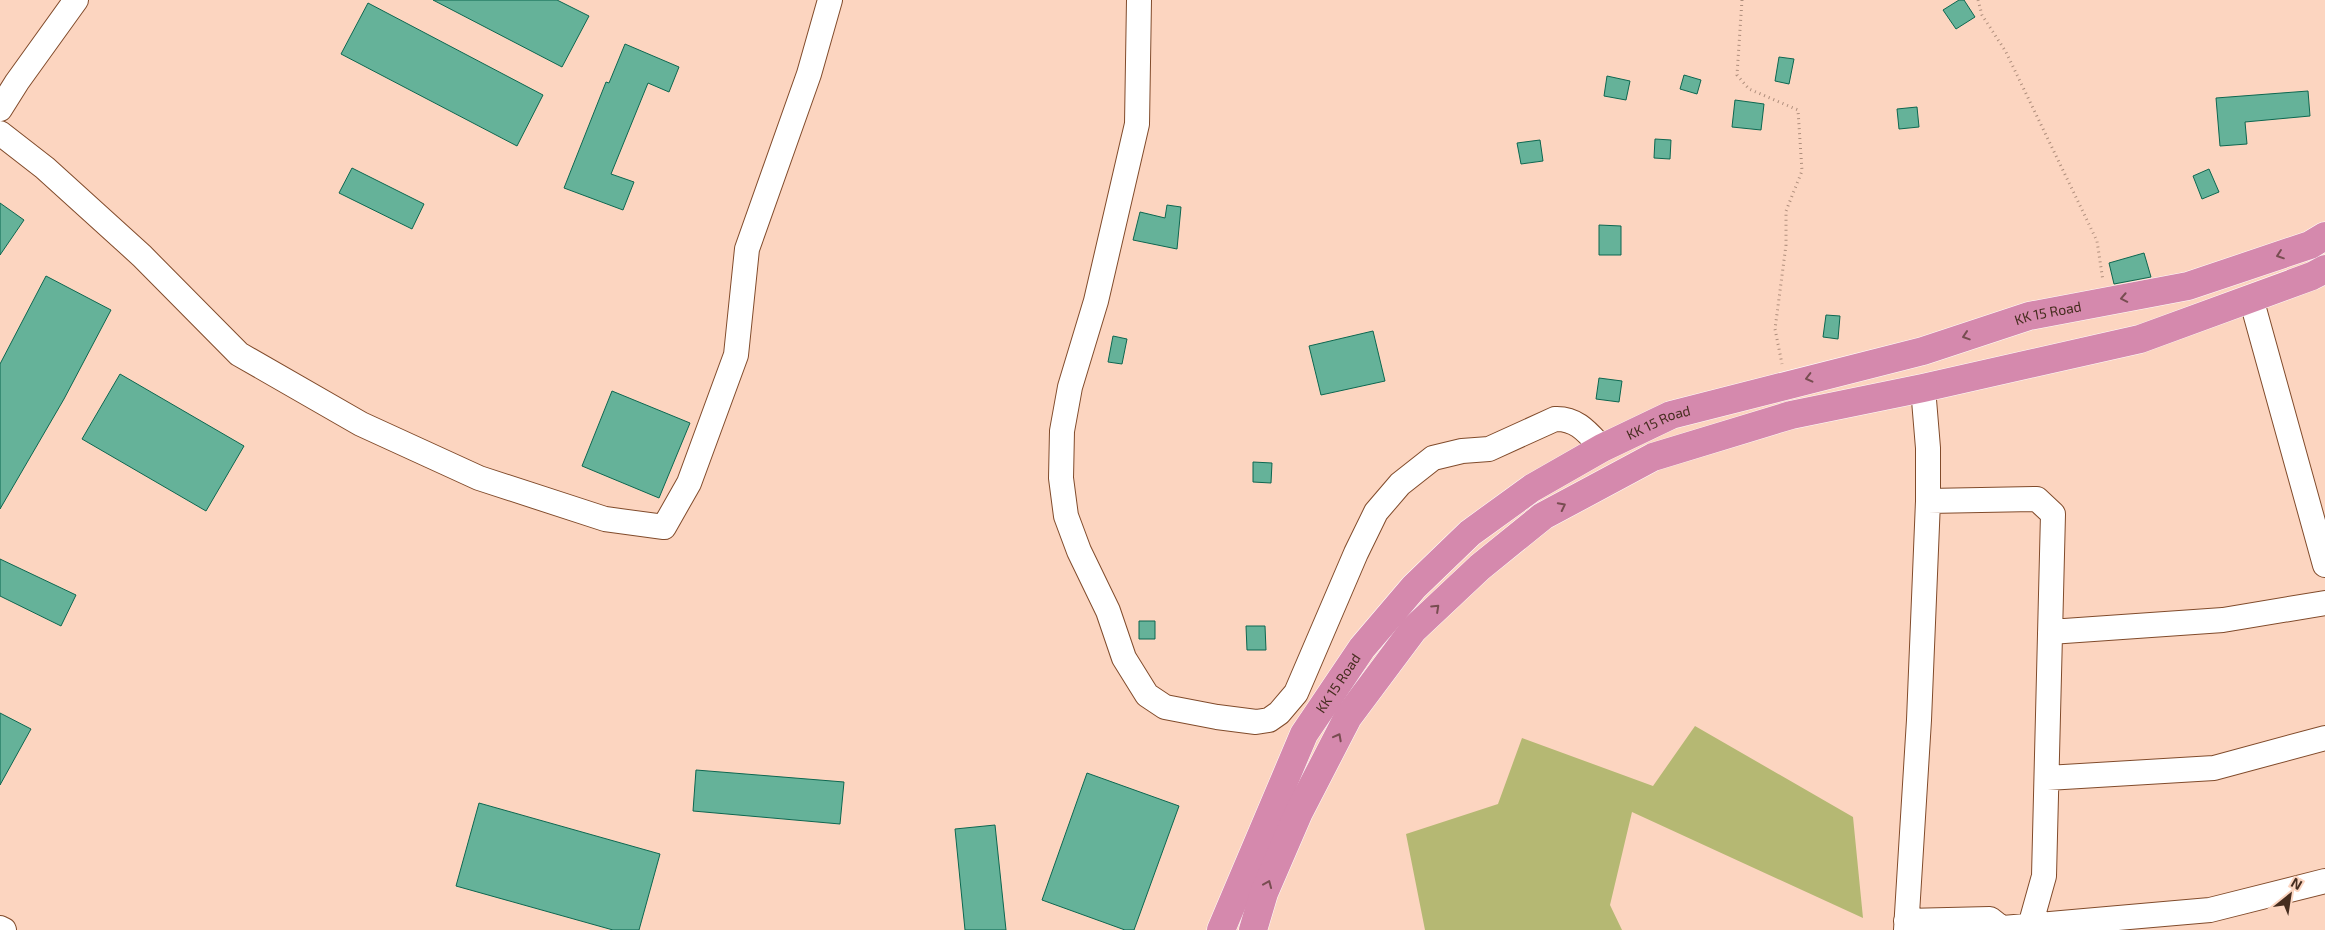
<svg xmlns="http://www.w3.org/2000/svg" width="2325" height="930" font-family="'Exo 2',sans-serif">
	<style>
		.green { fill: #b5b873 }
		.building { fill: #65b299; stroke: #0d6750 }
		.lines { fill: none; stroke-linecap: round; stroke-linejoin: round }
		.minor-casing { stroke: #814b2b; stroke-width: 26 }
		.highway-casing { stroke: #fff; stroke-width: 29 }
		.path { stroke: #af8e7c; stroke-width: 3; stroke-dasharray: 1 4; stroke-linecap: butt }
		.minor { stroke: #fff; stroke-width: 24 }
		.highway { stroke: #d589ad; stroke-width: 28 }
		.oneway { stroke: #784d51 }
		.labels { text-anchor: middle; stroke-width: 4; stroke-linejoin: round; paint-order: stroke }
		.street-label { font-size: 14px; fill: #462d1f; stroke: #fcd5c0 }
	</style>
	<rect width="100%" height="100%" fill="#fcd5c0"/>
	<!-- green -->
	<path class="green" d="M1695 726 1853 817 1863 918 1632 812 1610 905 1622 930H1425L1406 834 1498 804 1522 738 1653 786Z"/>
	<!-- building -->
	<path class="building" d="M433 0H557L589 16 562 67Z
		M1959 0H1964L1975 17 1956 29 1943 10Z
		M368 3 543 95 517 146 341 54Z
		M625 44 679 67 669 92 648 83 611 174 634 182 623 210 564 188 606 82 609 83Z
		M1779 57 1794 59 1789 84 1775 81Z
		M1684 75 1701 80 1697 94 1680 89Z
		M1607 76 1630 81 1626 100 1604 96Z
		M2308 91 2310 116 2245 122 2247 144 2220 146 2216 98Z
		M1735 100 1764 104 1761 130 1732 127Z
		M1917 107 1919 127 1899 129 1897 109Z
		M1655 139 1671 140 1670 159 1654 158Z
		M1540 140 1543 161 1521 164 1517 143Z
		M352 168 424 204 412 229 339 193Z
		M2209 169 2219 192 2202 199 2193 176Z
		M0 203 24 220 0 255Z
		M1167 205 1181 207 1177 249 1133 240 1140 212 1165 218Z
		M1599 225 1621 226V255H1599Z
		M2144 253 2151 277 2114 284 2109 263Z
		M46 276 111 310 64 399 0 509V364Z
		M1826 315 1840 316 1838 339 1823 337Z
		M1373 331 1385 381 1321 395 1309 346Z
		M1113 336 1127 339 1122 364 1108 362Z
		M120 374 244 446 206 511 82 439Z
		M1599 378 1622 381 1619 402 1596 399Z
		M612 391 690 423 659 498 582 466Z
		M1253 462 1272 463 1271 483 1253 482Z
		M0 559 76 595 61 626 0 596Z
		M1139 621H1155V639H1139Z
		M1246 626H1265L1266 650H1247Z
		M0 713 31 729 0 785Z
		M696 770 844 782 840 824 693 811Z
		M1087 773 1179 806 1134 930H1125L1042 900Z
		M479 803 660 854 639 930H613L456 886Z
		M995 825 1006 930H965L955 829Z"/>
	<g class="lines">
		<!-- minor casing -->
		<g class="minor-casing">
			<path id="minor" d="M1139 0 1137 124 1096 301 1070 387 1062 431 1061 478 1066 516 1079 551 1108 611 1124 658 1147 695 1165 707 1217 717 1256 722 1269 720 1279 713 1296 693 1356 553 1376 512 1400 484 1433 458 1462 451 1489 449 1555 419C1577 418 1588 433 1602 448
				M0 109 17 82 76 0
				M0 133 45 168 142 256 239 354 361 424 479 478 605 519 664 527 689 483 736 355 747 249 809 74 830 0
				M2251 298 2325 565
				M1928 501 2037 499 2053 514 2044 876 2030 926
				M2050 632 2223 620 2325 603
				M2047 778 2214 768 2325 738
				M1906 921 1990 919 2004 930
				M0 928 4 930
				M2003 928 2210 910 2325 881
				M1906 930 1919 720 1928 501V448L1923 388"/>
		</g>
		<!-- highway casing -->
		<g class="highway-casing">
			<g id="highway">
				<path id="s1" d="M1221 930 1304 734 1362 648 1414 587 1470 533 1532 488 1602 448 1671 415 1923 351 2029 316 2188 286 2310 245 2325 236"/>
				<path d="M1253 930 1264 893 1299 812 1348 717 1413 630 1480 567 1543 516 1653 457 1791 415 1923 388 2140 339 2312 276 2325 269"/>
			</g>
		</g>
		<!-- path -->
		<path class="path" d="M1742 0 1737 75 1749 89 1798 110 1802 171 1786 211V245L1775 329 1782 364
			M1978 0 1982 15 2006 52 2097 241 2103 281"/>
		<!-- minor -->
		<use href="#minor" class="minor"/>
		<!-- highway -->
		<use href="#highway" class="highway"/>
	</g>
	<!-- one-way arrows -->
	<defs><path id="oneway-chevron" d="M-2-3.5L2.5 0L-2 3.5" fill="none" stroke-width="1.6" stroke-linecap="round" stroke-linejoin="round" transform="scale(1.25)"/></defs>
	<g class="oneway">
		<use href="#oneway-chevron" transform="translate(2280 255) rotate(161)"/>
		<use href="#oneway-chevron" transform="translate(2124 298) rotate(169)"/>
		<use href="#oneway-chevron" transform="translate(1966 336) rotate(162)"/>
		<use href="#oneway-chevron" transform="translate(1809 378) rotate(166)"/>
		<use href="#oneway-chevron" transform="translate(1562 506) rotate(-27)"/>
		<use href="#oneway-chevron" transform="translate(1436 608) rotate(-43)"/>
		<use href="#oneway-chevron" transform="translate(1338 737) rotate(-62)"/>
		<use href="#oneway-chevron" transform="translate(1268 884) rotate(-67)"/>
	</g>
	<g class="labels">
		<!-- street labels -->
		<g class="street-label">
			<text dy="5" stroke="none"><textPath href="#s1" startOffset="1099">KK 15 Road</textPath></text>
			<text dy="5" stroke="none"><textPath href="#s1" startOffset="694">KK 15 Road</textPath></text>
			<text dy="5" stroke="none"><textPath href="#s1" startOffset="274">KK 15 Road</textPath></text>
		</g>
	</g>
	<!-- north arrow -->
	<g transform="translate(2290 895) rotate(30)" stroke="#fcd5c0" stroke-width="4" paint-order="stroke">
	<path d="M0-4L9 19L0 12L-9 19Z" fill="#462d1f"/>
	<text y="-8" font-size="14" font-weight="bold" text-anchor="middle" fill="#462d1f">N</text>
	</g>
</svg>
